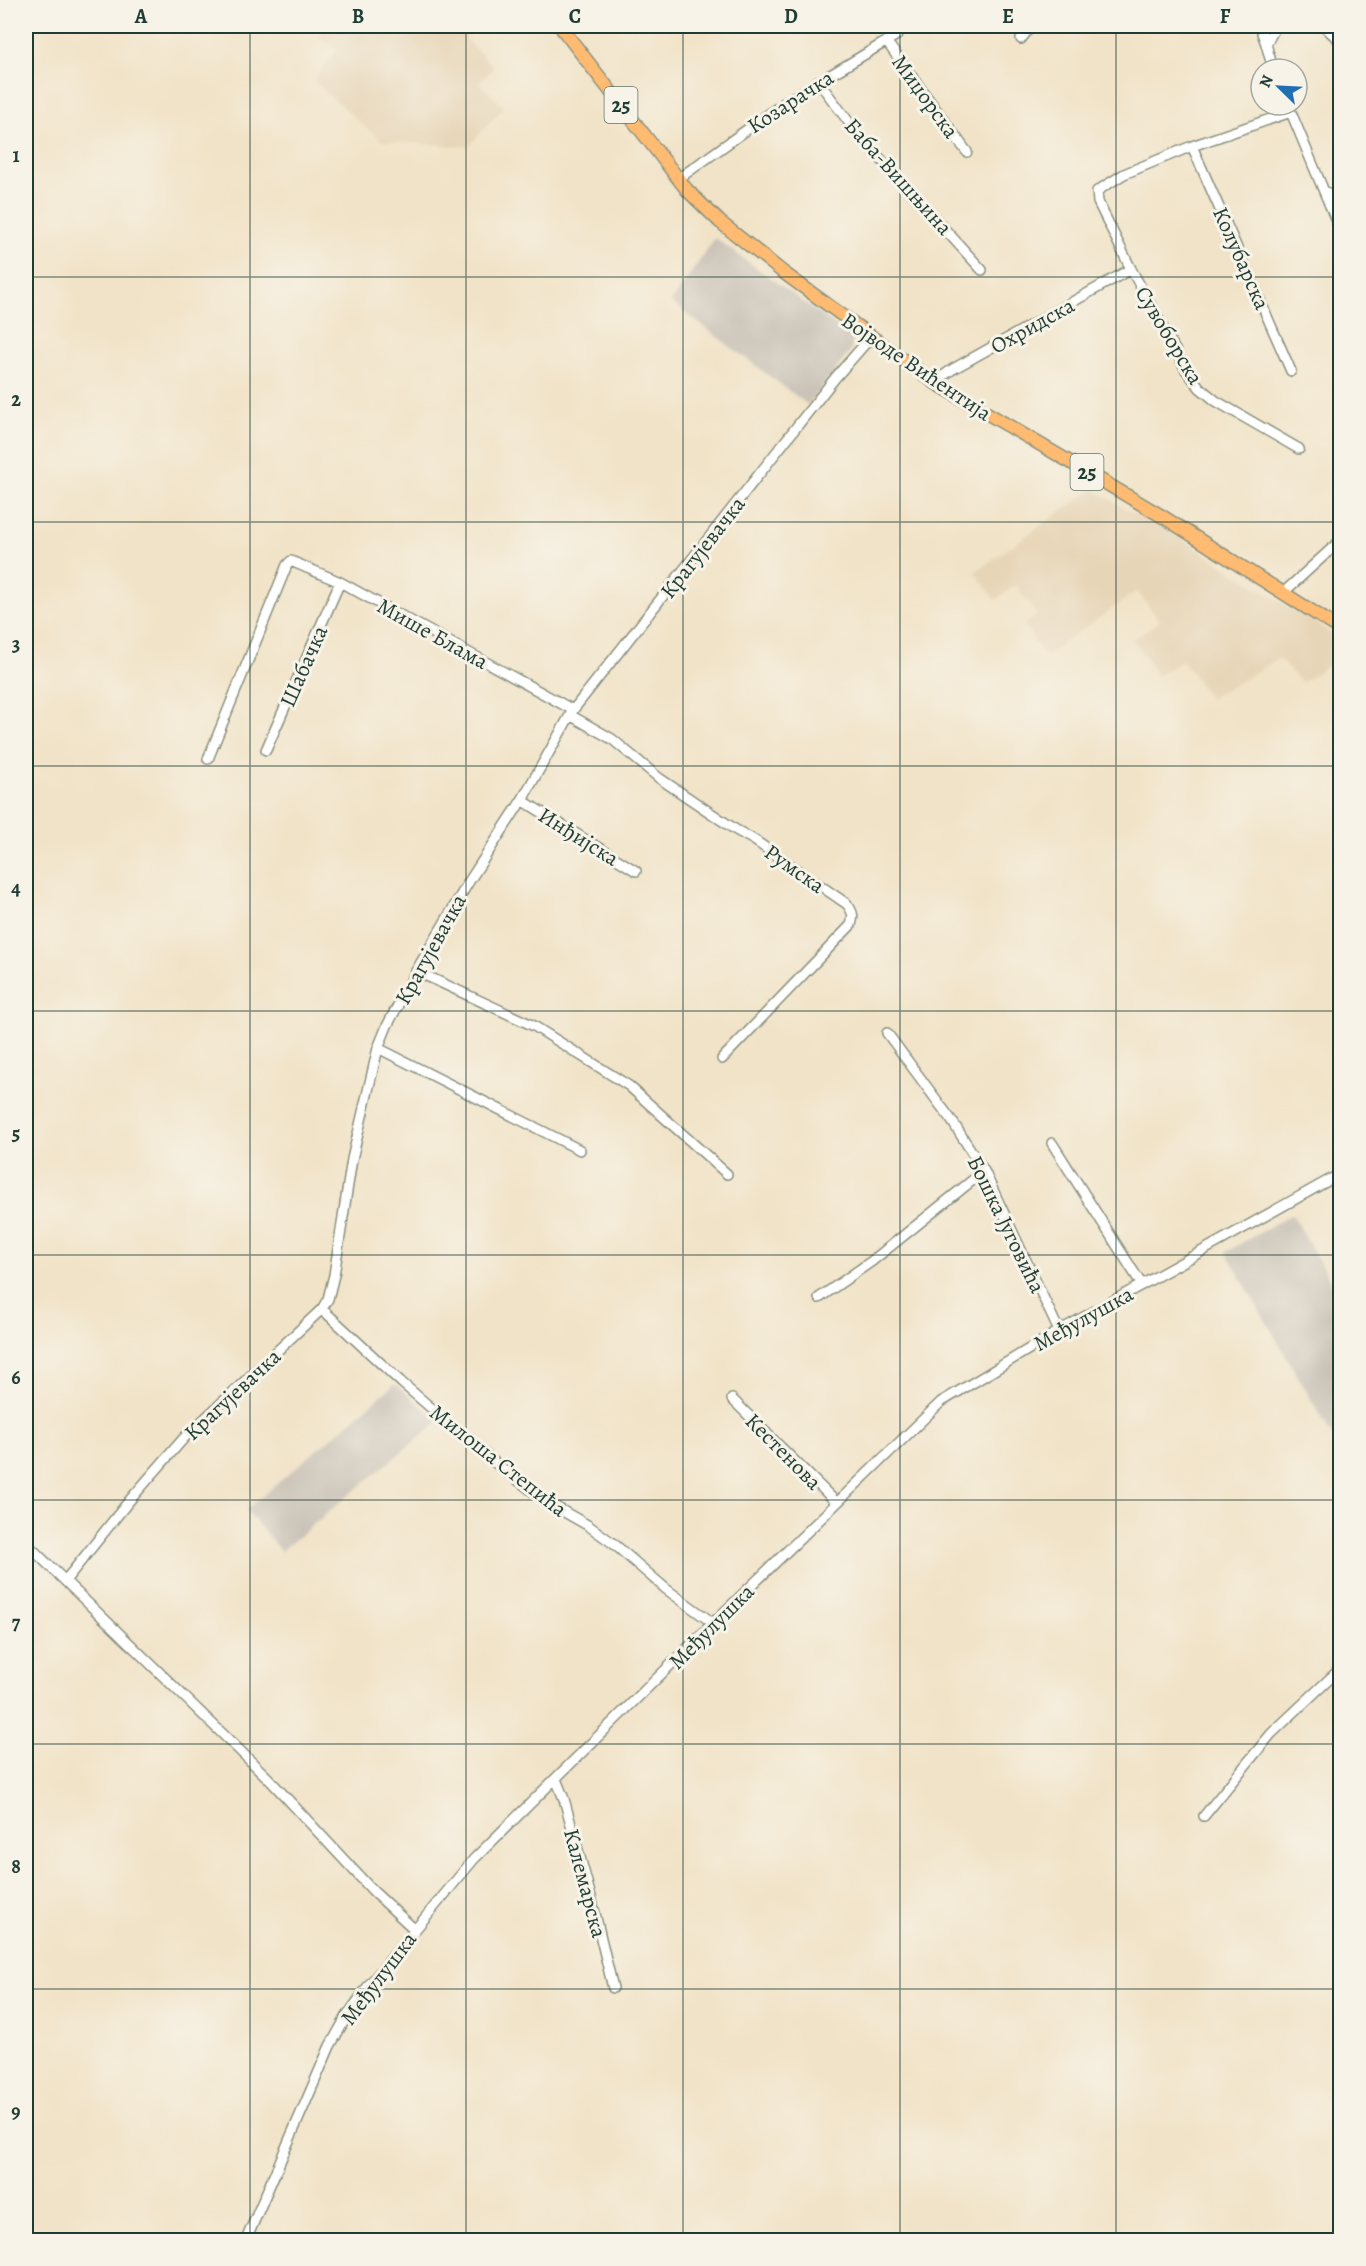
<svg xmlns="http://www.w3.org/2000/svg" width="1366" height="2266" font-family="Alegreya,serif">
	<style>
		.built { fill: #e7d5b7 }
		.industrial { fill: #cbc3b8 }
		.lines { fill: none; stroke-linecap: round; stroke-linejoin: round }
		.minor-casing { stroke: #88907e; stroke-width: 12 }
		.major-casing { stroke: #88907e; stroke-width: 15 }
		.minor { stroke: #fff; stroke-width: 9 }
		.major { stroke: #ffbb71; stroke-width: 12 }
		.grid { fill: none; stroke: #1f3d34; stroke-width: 1.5; stroke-opacity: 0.55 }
		.labels { text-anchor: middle; stroke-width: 6; stroke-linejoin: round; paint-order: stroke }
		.shield { fill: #f7f3e8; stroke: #60746a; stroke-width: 1.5 }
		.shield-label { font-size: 21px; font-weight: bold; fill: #1f3d34 }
		.street-label { font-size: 22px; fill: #1f3d34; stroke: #f7f3e8 }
		.neatline { fill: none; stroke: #1f3d34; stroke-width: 2 }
		.grid-label { font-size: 20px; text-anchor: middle; font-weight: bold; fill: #1f3d34 }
	</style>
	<rect width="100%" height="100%" fill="#f7f3e8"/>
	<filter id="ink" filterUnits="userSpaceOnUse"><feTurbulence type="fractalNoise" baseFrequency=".0167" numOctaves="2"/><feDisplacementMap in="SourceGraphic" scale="12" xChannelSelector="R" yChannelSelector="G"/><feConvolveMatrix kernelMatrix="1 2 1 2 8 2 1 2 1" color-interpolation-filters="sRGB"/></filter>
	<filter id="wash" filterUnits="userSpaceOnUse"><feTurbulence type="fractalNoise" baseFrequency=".008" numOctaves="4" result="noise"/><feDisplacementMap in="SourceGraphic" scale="24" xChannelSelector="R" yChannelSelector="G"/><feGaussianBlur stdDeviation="1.35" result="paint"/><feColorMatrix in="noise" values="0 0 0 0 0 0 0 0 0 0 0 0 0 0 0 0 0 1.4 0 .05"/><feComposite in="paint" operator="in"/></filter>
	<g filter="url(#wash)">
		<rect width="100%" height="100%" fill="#f1e3c7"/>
		<!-- built -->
		<path class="built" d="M329 26H410L423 36 435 26H478L465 38 494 67 479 83 504 107 468 147 382 141 313 81 337 50 318 36Z
			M1093 489 1125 509 1164 527 1197 549 1276 599 1300 611 1340 640V657L1302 683 1279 658 1210 699 1183 660 1157 676 1133 639 1160 621 1137 591 1045 656 1024 625 1037 615 1016 585 995 600 975 572Z"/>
		<!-- industrial -->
		<path class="industrial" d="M715 238 853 338 851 350 808 405 671 302Z
			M1292 1214 1340 1298V1449L1226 1252Z
			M395 1384 439 1421 281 1551 246 1510Z"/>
	</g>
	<g filter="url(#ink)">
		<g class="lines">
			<!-- minor casing -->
			<g class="minor-casing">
				<path id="minor" d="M1263 26 1262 33 1266 44
					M1324 26 1340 41
					M1021 39 1031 26
					M886 41 967 152
					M1273 69 1266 44 1276 26
					M818 81 857 133 982 270
					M1288 105 1340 230
					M1291 112 1192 146 1124 174 1097 191 1098 202 1131 269 1186 370 1200 388 1216 401 1299 449
					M1192 146 1291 371
					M678 179 787 101 897 35 902 26
					M1324 191 1340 199
					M934 382 953 369 1131 269
					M1284 592 1340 541
					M570 715 612 739 659 778 736 830 754 840 847 904C853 912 854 916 851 925L722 1059
					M266 750 340 582
					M208 759 287 565 291 561 340 582 573 710
					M522 800 636 871
					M416 971 534 1026 629 1086 727 1174
					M887 1033 952 1121 984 1171 1059 1331
					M378 1048 580 1150
					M1052 1143 1142 1285
					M819 1298 872 1261 984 1171
					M322 1309 402 1383 499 1466 547 1502 589 1526 614 1544 666 1589 713 1623
					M732 1399 836 1502
					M26 1543 268 1778 373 1891 414 1929
					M65 1581 129 1501 184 1438 322 1309 328 1299 334 1275 352 1159 378 1048 387 1026 416 971 468 883 522 800 573 710 835 378 871 337
					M556 1779 564 1799 591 1897 613 1988
					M1204 1816 1271 1734 1340 1669
					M246 2240 330 2046 347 2016 369 1985 474 1859 713 1623 941 1402 1059 1331 1340 1174"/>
			</g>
			<!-- major casing -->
			<g class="major-casing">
				<path id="major" d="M560 26 687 190 720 222 784 273 934 382 1165 518 1340 629"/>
			</g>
			<!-- minor -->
			<use href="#minor" class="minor"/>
			<!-- major -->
			<use href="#major" class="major"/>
		</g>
	</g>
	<!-- grid -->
	<path class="grid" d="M250 26V2240M466 26V2240M683 26V2240M900 26V2240M1116 26V2240M26 277H1340M26 522H1340M26 766H1340M26 1011H1340M26 1255H1340M26 1500H1340M26 1744H1340M26 1989H1340"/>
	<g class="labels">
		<!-- shield labels -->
		<g class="shield">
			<rect x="604.5" y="87" width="33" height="36" rx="4.5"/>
			<rect x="1070.5" y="454" width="33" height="36" rx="4.5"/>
		</g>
		<g class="shield-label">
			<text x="621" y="112">25</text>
			<text x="1087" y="479">25</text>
		</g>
		<!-- street labels -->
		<g class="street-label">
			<text transform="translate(926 96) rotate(54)" y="8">Миџорска</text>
			<text transform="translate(790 101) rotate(-33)" y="8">Козарачка</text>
			<text transform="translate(899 176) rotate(48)" y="8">Баба-Вишњина</text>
			<text transform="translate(1242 258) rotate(66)" y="8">Колубарска</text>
			<text transform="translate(1032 325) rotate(-29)" y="8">Охридска</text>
			<text transform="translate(1170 335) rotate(59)" y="8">Сувоборска</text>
			<text transform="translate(917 366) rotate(34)" y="8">Војводе Вићентија</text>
			<text transform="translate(702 547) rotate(-52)" y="8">Крагујевачка</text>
			<text transform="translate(433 633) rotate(29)" y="8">Мише Блама</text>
			<text transform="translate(303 666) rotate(-66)" y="8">Шабачка</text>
			<text transform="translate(579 836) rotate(32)" y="8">Инђијска</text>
			<text transform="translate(795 868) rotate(35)" y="8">Румска</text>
			<text transform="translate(430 949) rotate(-61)" y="8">Крагујевачка</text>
			<text transform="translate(1007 1224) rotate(64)" y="8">Бошка Југовића</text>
			<text transform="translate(1083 1318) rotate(-29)" y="8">Међулушка</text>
			<text transform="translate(232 1394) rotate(-43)" y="8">Крагујевачка</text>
			<text transform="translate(784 1451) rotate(45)" y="8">Кестенова</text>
			<text transform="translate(499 1460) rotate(38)" y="8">Милоша Степића</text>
			<text transform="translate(711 1626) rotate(-45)" y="8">Међулушка</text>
			<text transform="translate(586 1883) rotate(75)" y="8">Калемарска</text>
			<text transform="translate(378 1978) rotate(-53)" y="8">Међулушка</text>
		</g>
	</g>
	<!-- margin -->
	<rect width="1366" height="2266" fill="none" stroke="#f7f3e8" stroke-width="66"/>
	<!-- north arrow -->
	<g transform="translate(1279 87) rotate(294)"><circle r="28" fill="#f7f3e8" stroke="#a1aaa0" stroke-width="1.5"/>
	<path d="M0-4.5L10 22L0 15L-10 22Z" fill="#1f6fb2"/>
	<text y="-9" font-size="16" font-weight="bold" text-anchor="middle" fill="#1f3d34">N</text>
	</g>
	<rect x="33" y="33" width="1300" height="2200" class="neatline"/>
	<g class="grid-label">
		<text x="141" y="23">A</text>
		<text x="358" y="23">B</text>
		<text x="575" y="23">C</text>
		<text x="791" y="23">D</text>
		<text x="1008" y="23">E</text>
		<text x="1225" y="23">F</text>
		<text x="16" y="162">1</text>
		<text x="16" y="406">2</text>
		<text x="16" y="651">3</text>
		<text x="16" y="895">4</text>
		<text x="16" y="1140">5</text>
		<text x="16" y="1384">6</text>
		<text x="16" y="1629">7</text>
		<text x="16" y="1873">8</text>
		<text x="16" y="2118">9</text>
	</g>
</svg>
